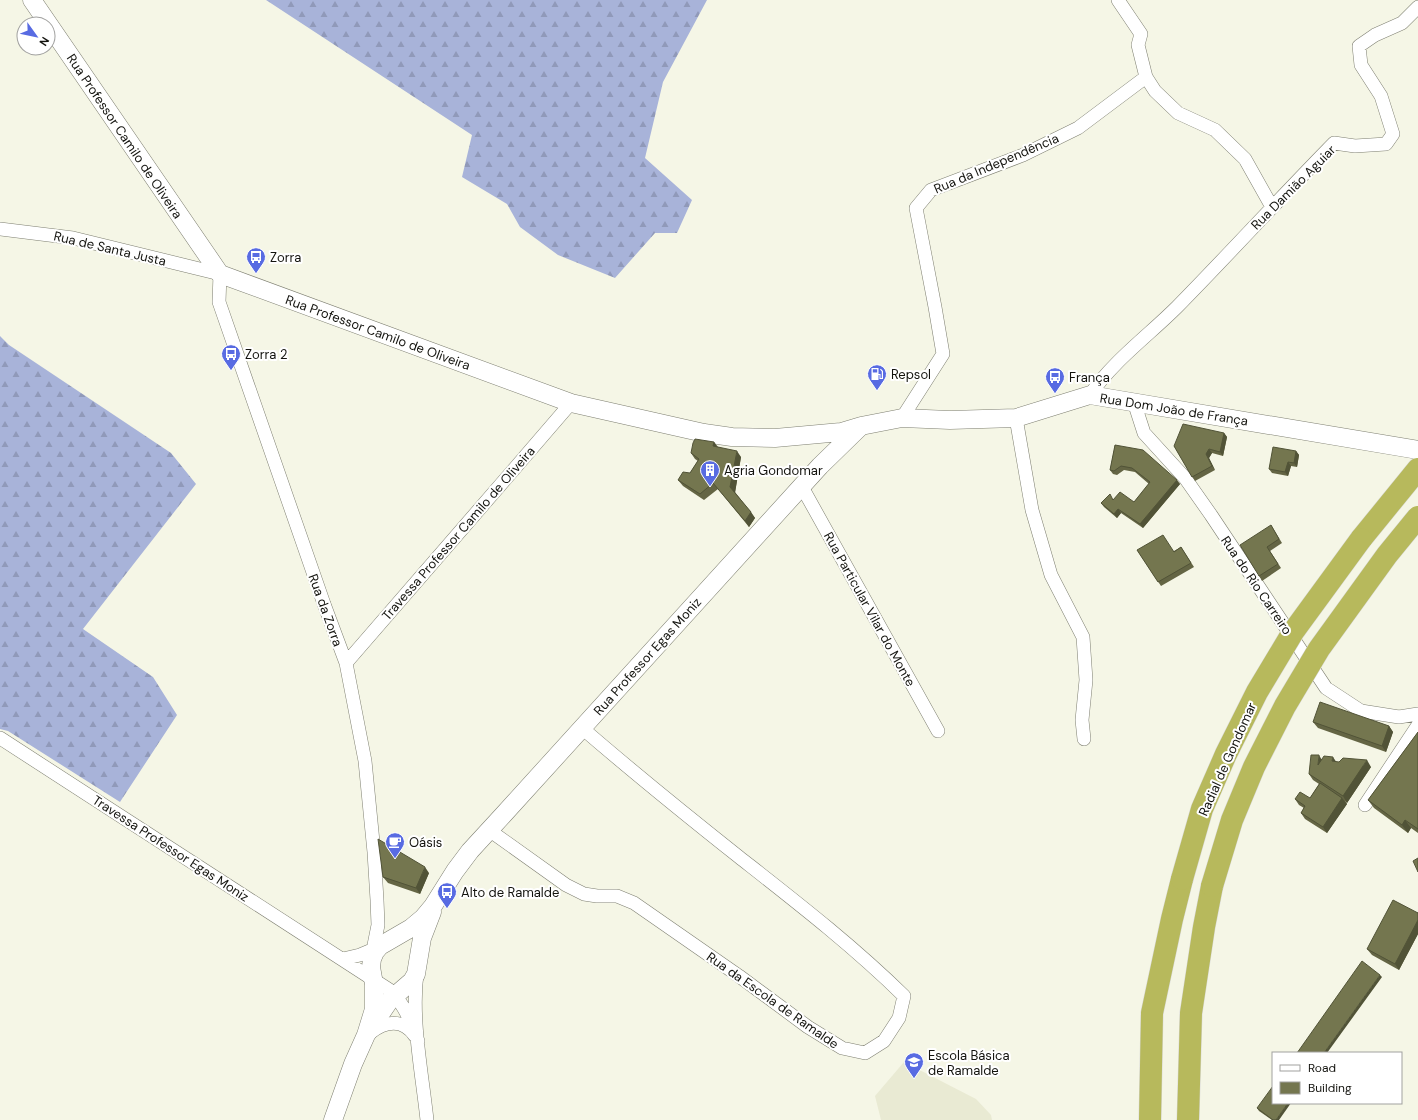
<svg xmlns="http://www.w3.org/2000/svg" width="1418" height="1120" font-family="'DM Sans',sans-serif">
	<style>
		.built { fill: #e9ead3 }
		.forest { fill: url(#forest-firs) }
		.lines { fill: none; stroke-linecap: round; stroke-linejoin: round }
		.street-casing { stroke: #7e7f71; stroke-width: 14 }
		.secondary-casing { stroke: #7e7f71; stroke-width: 19 }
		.highway-casing { stroke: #d9d9d8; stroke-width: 23 }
		.street { stroke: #fff; stroke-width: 13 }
		.secondary { stroke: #fff; stroke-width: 18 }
		.highway { stroke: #b7b95c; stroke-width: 22 }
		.highway-bridge-casing { stroke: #d9d9d8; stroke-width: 23; stroke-linecap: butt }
		.highway-bridge { stroke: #b7b95c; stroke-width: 22 }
		.wall { fill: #646544 }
		.shaded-wall { fill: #515337 }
		.building { fill: #74764f; stroke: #515337 }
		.labels { text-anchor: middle; stroke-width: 4; stroke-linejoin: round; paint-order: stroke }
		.street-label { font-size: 13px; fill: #13130e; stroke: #fff }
		.poi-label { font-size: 13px; fill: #13130e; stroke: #fff; text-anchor: start }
	</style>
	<defs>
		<pattern id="forest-firs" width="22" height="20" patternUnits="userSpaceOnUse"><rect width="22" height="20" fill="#a8b3d9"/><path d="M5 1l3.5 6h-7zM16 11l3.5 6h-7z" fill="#9099b9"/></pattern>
	</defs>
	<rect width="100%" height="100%" fill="#f5f6e6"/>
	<!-- built -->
	<path class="built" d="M904 1062 976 1099 991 1115 992 1120H881L875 1096Z"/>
	<!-- forest -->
	<path class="forest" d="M266 0H707L663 82 645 158 692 200 677 233H655L615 278 558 255 520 227 507 204 462 177 472 135Z
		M0 336 9 345 171 453 196 484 83 629 153 677 177 715 120 802 8 731 0 729Z"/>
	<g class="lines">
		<!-- street casing -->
		<g class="street-casing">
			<path id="street" d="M1118 0 1141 34 1138 45 1146 77 1155 91 1178 113 1215 130 1245 159 1272 207
				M0 229 73 238 220 274 219 302 324 604 346 663 365 761 374 852 377 900 378 925 372 955
				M1090 395C1112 362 1149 335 1177 307 1230 253 1281 197 1334 143L1355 146 1386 144 1393 134 1381 96 1361 65 1359 46 1375 35 1402 23 1418 7
				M1134 402 1144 433 1185 478 1211 515 1326 688 1361 711 1399 717 1418 714
				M902 418 943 354 935 307 916 208 931 190 1023 155 1078 128 1146 77
				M1016 418 1032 510 1051 575 1083 637 1086 680 1082 720 1084 739
				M802 487 938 731
				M346 663 515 468 571 403
				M0 738 391 991C405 1006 412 1022 418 1041
				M1365 805 1418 725
				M489 830 566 885 584 894 597 896H617L634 903 739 976 808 1027 842 1048 865 1053 884 1041 899 1018 904 996C852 945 795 901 739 857 686 815 633 772 582 728
				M343 959 360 955 379 947
				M417 973C411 1019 422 1073 427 1120
				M370 1033C385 1021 403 1018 415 1036"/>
		</g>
		<!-- secondary casing -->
		<g class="secondary-casing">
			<path id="secondary" d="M32 0 220 274 571 403 704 433 732 437 775 438 841 432 861 426 902 418 950 420 1016 418 1090 395 1418 450
				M366 1035 374 1009V984L371 967 372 959 375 952 380 946 411 928 423 918 433 906 455 871 470 851 504 814 820 466 859 428
				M333 1120 353 1064 366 1035 390 1000 412 981 416 974 422 938 432 912"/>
		</g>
		<!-- highway casing -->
		<g class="highway-casing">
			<path id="highway" d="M1361 539 1418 469
				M1150 1120 1152 1013 1172 919 1182 879
				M1188 1120 1191 1013 1204 927 1212 886"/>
		</g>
		<!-- street -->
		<use href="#street" class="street"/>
		<!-- secondary -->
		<use href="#secondary" class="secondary"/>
		<!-- highway -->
		<use href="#highway" class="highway"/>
		<!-- highway-bridge casing -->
		<g class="highway-bridge-casing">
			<path id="highway-bridge" d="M1182 879 1202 809 1226 754 1257 692 1293 632 1361 539
				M1212 886 1232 820 1254 767 1285 706 1319 649 1387 555 1418 517"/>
		</g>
		<!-- highway-bridge -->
		<use href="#highway-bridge" class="highway-bridge"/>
	</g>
	<!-- wall -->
	<path class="wall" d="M1224 433 1227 437 1223 456 1212 453 1209 458 1215 470 1195 481 1174 446Z
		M714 442 718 447 741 457 735 492 755 518 749 527 718 489 704 500 683 486 678 480 690 473 698 461 695 459 691 453Z
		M1115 445 1180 484 1143 528 1121 513 1117 518 1104 507 1101 503 1113 499 1134 502 1149 484 1135 472 1124 470 1117 475 1113 474 1110 470Z
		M1296 451 1299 455 1297 467 1291 466 1288 476 1272 473 1269 469Z
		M1271 525 1282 543 1270 551 1281 568 1262 581 1259 576Z
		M1181 547 1194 567 1161 586 1137 550 1174 551Z
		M1313 722 1389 726 1393 732 1386 752 1318 728Z
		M1418 732V833L1411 828 1408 833 1374 808 1368 800Z
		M1321 759 1336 762 1371 767 1347 803 1345 801 1347 804 1327 833 1305 819 1301 813 1304 808 1299 805 1295 799 1310 798 1319 784 1313 780 1309 774Z
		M429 873 420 894 388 883 383 877Z
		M1418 912V934L1399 970 1372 955 1367 949 1417 913Z
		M1257 1108 1279 1120H1272L1259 1111Z"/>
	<!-- shaded-wall -->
	<path class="shaded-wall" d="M1224 433 1227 437 1223 456 1220 452Z
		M714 442 718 448 713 446Z
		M1209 449 1212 453 1209 458 1215 470 1212 466 1206 454Z
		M737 451 741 457 735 493 730 487Z
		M1296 451 1299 455 1297 467 1294 463Z
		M1288 462 1291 466 1288 476 1285 472Z
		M1177 480 1180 484 1143 528 1140 524Z
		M1118 509 1121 513 1117 518 1114 514Z
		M751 512 755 518 749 527 745 521Z
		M1389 726 1393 732 1386 752 1382 746Z
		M1319 755 1323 762 1318 765Z
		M1333 757 1337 763 1332 761Z
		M1367 760 1371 767 1347 803 1343 796Z
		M1342 798 1347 804 1327 833 1323 827Z
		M1405 820 1411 828 1408 833 1402 825Z
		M425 867 429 873 420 894 416 888Z
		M1418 920V934L1399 970 1395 964Z
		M1380 975 1382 977 1327 1053H1324Z
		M1288 1103H1291L1279 1120H1276Z"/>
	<!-- building -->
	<path class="building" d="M1183 424 1224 433 1220 452 1209 449 1206 454 1212 466 1192 477 1174 446Z
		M695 439 714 442 713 446 737 451 730 487 751 512 745 521 713 483 700 494 678 480 683 472 690 473 699 459 691 453 693 443Z
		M1115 445 1143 450 1177 480 1140 524 1118 509 1114 514 1101 503 1110 494 1113 500 1120 492 1134 502 1150 482 1132 468 1121 466 1114 471 1110 470Z
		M1273 447 1296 451 1294 463 1288 462 1285 472 1269 469Z
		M1271 525 1279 539 1267 547 1278 564 1259 576 1240 545Z
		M1163 535 1174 552 1181 547 1191 563 1158 582 1137 550Z
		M1320 702 1389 726 1382 746 1313 722Z
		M1418 732V829L1405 820 1402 825 1368 800Z
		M1311 755H1319L1318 765 1324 756 1333 757 1332 761 1339 762 1343 758 1367 760 1343 796 1309 774Z
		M1320 783 1342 798 1323 827 1301 813 1305 806 1295 799 1300 792 1310 798Z
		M378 839 425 867 416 888 383 877Z
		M1418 858V872L1413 861Z
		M1393 900 1418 913V920L1395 964 1367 949Z
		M1362 961 1380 975 1324 1053H1297Z
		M1273 1086V1103H1288L1276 1120H1273L1257 1108Z"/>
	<!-- icons -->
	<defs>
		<g id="bus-pin" transform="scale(1)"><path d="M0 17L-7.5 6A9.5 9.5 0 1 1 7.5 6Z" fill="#586be2" stroke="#fff"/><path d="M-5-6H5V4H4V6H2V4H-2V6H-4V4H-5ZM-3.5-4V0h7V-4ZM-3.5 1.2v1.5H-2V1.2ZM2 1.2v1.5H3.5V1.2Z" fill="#fff"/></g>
		<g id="fuel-pin" transform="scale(1)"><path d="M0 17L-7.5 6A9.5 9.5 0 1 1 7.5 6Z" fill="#586be2" stroke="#fff"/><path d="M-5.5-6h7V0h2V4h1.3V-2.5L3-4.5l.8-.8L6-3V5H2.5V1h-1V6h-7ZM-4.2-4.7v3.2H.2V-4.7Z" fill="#fff"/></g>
		<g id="building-pin" transform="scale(1)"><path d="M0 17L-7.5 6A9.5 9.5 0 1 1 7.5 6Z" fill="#586be2" stroke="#fff"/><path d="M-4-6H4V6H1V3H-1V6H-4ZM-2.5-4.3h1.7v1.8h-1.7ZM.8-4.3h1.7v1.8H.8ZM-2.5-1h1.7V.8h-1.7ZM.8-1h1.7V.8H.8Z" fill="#fff"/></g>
		<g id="cafe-pin" transform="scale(1)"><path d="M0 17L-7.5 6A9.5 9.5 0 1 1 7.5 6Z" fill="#586be2" stroke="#fff"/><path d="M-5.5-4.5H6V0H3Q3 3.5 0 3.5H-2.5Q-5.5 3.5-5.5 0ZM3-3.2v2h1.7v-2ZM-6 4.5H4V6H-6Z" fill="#fff"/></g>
		<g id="school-pin" transform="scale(1)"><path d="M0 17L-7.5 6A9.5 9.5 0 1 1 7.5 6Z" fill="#586be2" stroke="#fff"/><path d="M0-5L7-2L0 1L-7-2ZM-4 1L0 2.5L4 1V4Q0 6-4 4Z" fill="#fff"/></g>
	</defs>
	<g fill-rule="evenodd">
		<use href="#bus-pin" x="256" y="257"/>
		<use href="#bus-pin" x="231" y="354"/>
		<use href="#fuel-pin" x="877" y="374"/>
		<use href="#bus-pin" x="1055" y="377"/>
		<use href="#building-pin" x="710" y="470"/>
		<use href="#cafe-pin" x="395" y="842"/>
		<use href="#bus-pin" x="447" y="892"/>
		<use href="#school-pin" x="914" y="1062"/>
	</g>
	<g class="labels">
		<!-- street labels -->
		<g class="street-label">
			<text transform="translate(125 136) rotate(56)" y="5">Rua Professor Camilo de Oliveira</text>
			<text transform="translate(996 163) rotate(-23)" y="5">Rua da Independência</text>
			<text transform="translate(1293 187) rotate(-45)" y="5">Rua Damião Aguiar</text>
			<text transform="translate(110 248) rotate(13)" y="5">Rua de Santa Justa</text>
			<text transform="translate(378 332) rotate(20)" y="5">Rua Professor Camilo de Oliveira</text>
			<text transform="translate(1174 409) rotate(9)" y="5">Rua Dom João de França</text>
			<text transform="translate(458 533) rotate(-49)" y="5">Travessa Professor Camilo de Oliveira</text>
			<text transform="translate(1257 585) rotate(56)" y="5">Rua do Rio Carreiro</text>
			<text transform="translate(870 609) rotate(61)" y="5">Rua Particular Vilar do Monte</text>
			<text transform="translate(326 610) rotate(70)" y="5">Rua da Zorra</text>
			<text transform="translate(647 656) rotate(-48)" y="5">Rua Professor Egas Moniz</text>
			<text transform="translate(1227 759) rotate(-66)" y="5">Radial de Gondomar</text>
			<text transform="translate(171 848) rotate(33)" y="5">Travessa Professor Egas Moniz</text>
			<text transform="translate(773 1000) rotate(35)" y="5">Rua da Escola de Ramalde</text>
		</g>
		<!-- poi labels -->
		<g class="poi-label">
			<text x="270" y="262">Zorra</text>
			<text x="245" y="359">Zorra 2</text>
			<text x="891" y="379">Repsol</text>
			<text x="1069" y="382">França</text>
			<text x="724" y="475">Agria Gondomar</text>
			<text x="409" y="847">Oásis</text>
			<text x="461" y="897">Alto de Ramalde</text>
			<text x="928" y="1060">Escola Básica<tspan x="928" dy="15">de Ramalde</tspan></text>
		</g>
	</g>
	<!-- legend -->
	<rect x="1272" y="1052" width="130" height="52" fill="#ffffff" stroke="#a1a19f"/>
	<rect x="1280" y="1065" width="20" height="6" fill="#ffffff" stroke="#a1a19f"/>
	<text x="1308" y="1072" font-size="12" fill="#13130e">Road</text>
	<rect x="1280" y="1082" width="20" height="12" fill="#74764f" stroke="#a1a19f"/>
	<text x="1308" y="1092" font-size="12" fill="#13130e">Building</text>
	<!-- north arrow -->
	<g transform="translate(36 36) rotate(123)"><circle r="19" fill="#ffffff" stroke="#a1a19f"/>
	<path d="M0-3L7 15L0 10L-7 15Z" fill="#586be2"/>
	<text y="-6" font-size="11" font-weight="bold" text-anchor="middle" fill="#13130e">N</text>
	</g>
</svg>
